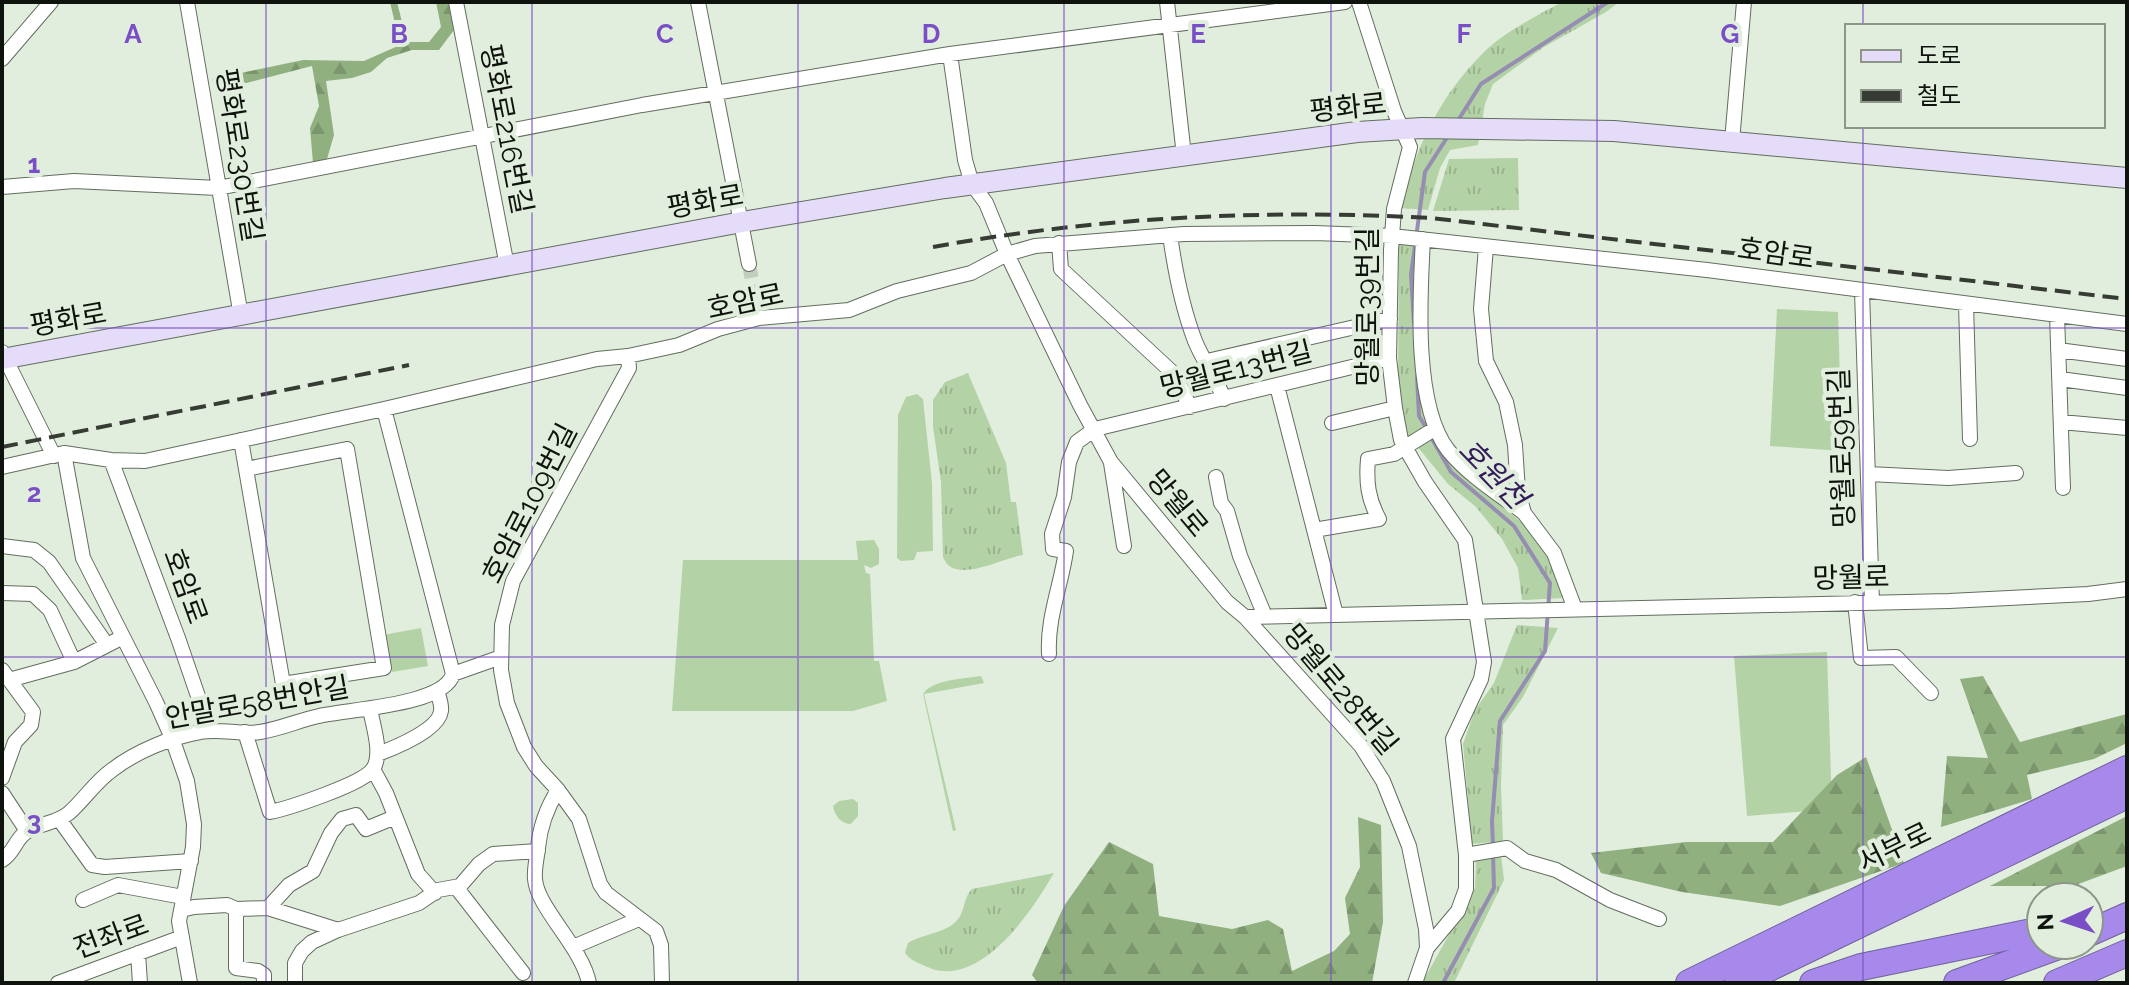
<svg xmlns="http://www.w3.org/2000/svg" width="2129" height="985" font-family="Raleway,'Noto Sans KR',sans-serif">
	<style>
		.green { fill: #b3d2a5 }
		.forest { fill: url(#forest-firs) }
		.park { fill: url(#park-tufts) }
		.lines { fill: none; stroke-linecap: round; stroke-linejoin: round }
		.stream { stroke: #968eb2; stroke-width: 4 }
		.street-tunnel { stroke: #c2cdbe; stroke-width: 14; stroke-dasharray: 14 7; stroke-linecap: butt }
		.street-casing { stroke: #636d5f; stroke-width: 16 }
		.secondary-casing { stroke: #636d5f; stroke-width: 22 }
		.highway-casing { stroke: #71609d; stroke-width: 28 }
		.street { stroke: #fff; stroke-width: 14 }
		.secondary { stroke: #e4dcf9; stroke-width: 20 }
		.highway { stroke: #a689ea; stroke-width: 26 }
		.rail { stroke: #363c34; stroke-width: 4; stroke-dasharray: 16 8; stroke-linecap: butt }
		.grid { fill: none; stroke: #794ec7; stroke-width: 2; stroke-opacity: 0.55 }
		.labels { text-anchor: middle; stroke-width: 8; stroke-linejoin: round; paint-order: stroke }
		.street-label { font-size: 28px; fill: #0f130d; stroke: #e2eedd }
		.water-label { font-size: 30px; font-style: italic; fill: #321c5a; stroke: #e2eedd }
		.grid-label { font-size: 26px; text-anchor: middle; font-weight: bold; fill: #794ec7; stroke: #e2eedd; stroke-width: 8; stroke-linejoin: round; paint-order: stroke }
	</style>
	<defs>
		<pattern id="forest-firs" width="22" height="20" patternUnits="userSpaceOnUse" patternTransform="scale(2)"><rect width="22" height="20" fill="#90b080"/><path d="M5 1l3.5 6h-7zM16 11l3.5 6h-7z" fill="#7b966d"/></pattern>
		<pattern id="park-tufts" width="24" height="20" patternUnits="userSpaceOnUse" patternTransform="scale(2)"><rect width="24" height="20" fill="#b3d2a5"/><path d="M3 7l-1-3M5 7V3M7 7l1-3M15 17l-1-3M17 17v-4M19 17l1-3" fill="none" stroke="#99b38d"/></pattern>
	</defs>
	<rect width="100%" height="100%" fill="#e2eedd"/>
	<!-- green -->
	<path class="green" d="M1777 309 1838 312 1842 451 1770 446Z
		M917 394 923 399 932 483 933 551 917 552 914 560 901 561 897 558 898 415 906 397Z
		M874 540 879 549V564L871 568 864 565 866 573 870 574 874 661H879L887 701 853 711H672L683 560H858L856 541Z
		M421 628 428 666 392 672 383 635Z
		M1827 652 1832 809 1747 816 1734 656Z
		M981 676 984 683 924 694 956 830 953 831 923 694C933 679 964 679 981 676Z
		M853 799 858 803V816L851 824C841 824 835 816 833 806L839 801Z"/>
	<!-- forest -->
	<path class="forest" d="M390 2H397L407 42H429L441 27 436 2H448L454 30 439 50H412L387 58 371 72 352 78 326 81 334 135 327 159 313 163 310 128 319 106 312 66 215 91 212 79 303 60 364 61 400 45Z
		M1983 676 2020 742 2127 714V743L2094 759 2027 775 2032 799 1941 827 1947 756 1988 758 1960 679Z
		M1866 757 1904 863 1780 906 1682 892 1601 873 1591 853 1686 842H1773L1837 775Z
		M2127 816V866L2073 886H1990Z
		M1358 817 1381 825 1383 922 1372 983H1038L1032 975 1064 906 1109 842 1153 864 1159 916 1232 929 1268 920 1283 929 1292 971 1334 951 1350 934 1345 898 1360 867Z"/>
	<!-- park -->
	<path class="park" d="M1562 2H1619L1606 12 1544 47 1493 84 1485 104 1478 145 1450 150 1440 168 1428 210 1400 208C1417 146 1438 98 1484 52 1505 32 1536 16 1562 2Z
		M1518 158 1519 210 1433 211 1449 159Z
		M1399 245H1418L1423 405 1448 454 1491 498 1525 525 1549 556 1564 598 1522 600 1518 568 1502 539 1476 507 1448 484 1407 434 1398 380Z
		M968 373 1006 463 1011 502H1016L1023 555C1001 558 954 586 943 557L941 482 933 427V400L945 382Z
		M1517 625 1558 628 1523 697 1503 725 1501 786 1503 841 1472 844 1463 744 1475 710 1494 683Z
		M1501 855 1504 880 1454 983H1422L1475 888 1476 860Z
		M1054 873C1033 909 984 985 932 969 922 964 911 962 905 953L908 943C924 933 947 934 959 918 965 908 964 897 972 889Z"/>
	<g class="lines">
		<!-- stream -->
		<path class="stream" d="M1457 122 1481 84 1608 2
			M1414 323 1411 275 1425 172 1448 136
			M1417 376 1419 416 1427 429
			M1431 437 1451 472 1514 526 1550 583 1545 651 1500 721 1492 821 1493 846
			M1443 983 1494 888 1493 854"/>
		<!-- street-tunnel -->
		<path class="street-tunnel" d="M749 264 758 313"/>
		<!-- street casing -->
		<g class="street-casing">
			<path id="street" d="M187 2 241 316
				M456 2 507 266
				M698 2 749 264
				M1167 2 1184 156
				M1359 2 1394 111 1410 147 1394 209 1391 250 1389 358 1395 408 1401 440 1425 482 1465 540 1484 662 1481 679 1453 739 1466 855V889L1458 911 1427 948
				M950 54 965 160 972 184 986 203 1007 254 1080 405 1111 462 1227 602 1245 617 1361 746 1383 781 1409 846 1426 929 1427 948 1415 983
				M2 59 51 2
				M1732 141 1744 2
				M2 187 74 181 218 188 642 105 950 54 1345 2
				M1170 235C1175 271 1182 307 1195 341 1203 361 1216 377 1224 399
				M1423 239C1420 295 1413 405 1448 450 1468 475 1499 494 1524 513
				M1059 243 1061 269 1174 374 1190 407
				M1486 247 1481 309 1486 361 1506 402 1515 445 1518 491 1524 513 1554 553 1575 609
				M1862 291 1872 603
				M1966 304 1970 439
				M2057 315 2063 488
				M2058 350 2127 359
				M2 352 54 456
				M1207 361 1390 319
				M2060 379 2127 388
				M1277 386 1336 615
				M384 409 453 674
				M2061 422 2127 428
				M1332 423 1395 408
				M241 440 283 684 384 668 347 449 246 469
				M64 453 83 558 156 702 172 738 187 781 194 824 193 847 179 921 190 983
				M111 460 178 638 210 731
				M1111 463 1124 546
				M2 467 64 453 111 460 145 461 384 409 597 359 628 356 679 345 718 329 759 318 849 310 897 291 971 273 1007 254 1035 246 1184 234 1315 233 1392 236 1707 270 2127 324
				M1869 474 1948 478 2016 473
				M1216 477 1221 503 1227 511 1240 556 1265 616
				M1314 530 1379 519C1368 499 1366 482 1368 459L1394 454 1436 428
				M2 546 34 550 49 562 107 645
				M2 593 33 594 50 610 74 662 123 637
				M1855 602 1861 658 1896 657 1931 693
				M1245 617 1949 601 2088 594 2127 589
				M1049 654C1047 618 1061 586 1066 551L1053 549 1052 534 1064 497 1069 462 1077 442 1095 429 1389 358
				M2 670 33 712 31 725 15 742 2 778
				M9 680 74 662
				M245 732 270 812C289 808 363 784 373 769 383 754 373 726 370 709
				M378 754C394 748 439 730 441 711 442 705 439 697 437 691
				M373 769 386 793 418 874 435 893
				M558 790 579 819 600 884 606 893 656 931 661 945 662 983
				M2 793 27 831
				M59 819 92 865 105 867 191 861
				M1466 855 1507 848 1525 861 1556 870 1610 900 1659 919
				M2 860C14 853 15 840 25 833 38 823 56 824 69 813 84 800 95 782 112 770 135 752 171 737 200 732 220 728 240 735 260 732 280 729 300 720 319 716 347 709 444 706 453 674L501 657
				M456 887 523 973
				M83 900 118 885 183 897
				M268 908 289 885 313 871 331 833 342 819 356 815 366 829 395 817
				M236 909V968L258 971 264 975V983
				M181 910 194 907 227 905 236 909 268 908 338 930
				M573 947 639 919
				M138 953 140 983
				M58 983 182 937
				M295 983V963L302 951 312 942 338 930 419 903 438 890 460 886 479 864 493 854 538 851
				M589 983C582 947 537 908 535 879 534 869 537 858 538 848 540 826 546 809 558 790L536 766 524 747 507 703 501 670 502 625 513 581 629 368 628 356"/>
		</g>
		<!-- secondary casing -->
		<g class="secondary-casing">
			<path id="secondary" d="M2 359 742 222 945 188 1357 132 1422 128 1614 131 2127 178"/>
		</g>
		<!-- highway casing -->
		<g class="highway-casing">
			<path id="highway" d="M2089 933 2127 916
				M1689 983 2127 769
				M1738 983 2127 795
				M1813 983 1861 967 2041 930
				M1957 983 2061 945
				M2057 983 2127 953"/>
		</g>
		<!-- street -->
		<use href="#street" class="street"/>
		<!-- secondary -->
		<use href="#secondary" class="secondary"/>
		<!-- highway -->
		<use href="#highway" class="highway"/>
		<!-- rail -->
		<path class="rail" d="M933 247C1098 217 1263 209 1431 218L2127 299
			M2 447 409 365"/>
	</g>
	<!-- grid -->
	<path class="grid" d="M266 2V983M532 2V983M798 2V983M1064 2V983M1331 2V983M1597 2V983M1863 2V26M1863 126V983M2 328H2127M2 657H2127"/>
	<g class="labels">
		<!-- street labels -->
		<g class="street-label">
			<text transform="translate(1348 107) rotate(-6)" y="10">평화로</text>
			<text transform="translate(507 129) rotate(79)" y="10">평화로216번길</text>
			<text transform="translate(240 155) rotate(81)" y="10">평화로230번길</text>
			<text transform="translate(705 201) rotate(-10)" y="10">평화로</text>
			<text transform="translate(1776 253) rotate(8)" y="10">호암로</text>
			<text transform="translate(745 301) rotate(-12)" y="10">호암로</text>
			<text transform="translate(1367 307) rotate(-90)" y="10">망월로39번길</text>
			<text transform="translate(68 319) rotate(-10)" y="10">평화로</text>
			<text transform="translate(1236 369) rotate(-14)" y="10">망월로13번길</text>
			<text transform="translate(1841 448) rotate(-92)" y="10">망월로59번길</text>
			<text transform="translate(529 503) rotate(-63)" y="10">호암로109번길</text>
			<text transform="translate(1178 503) rotate(50)" y="10">망월로</text>
			<text transform="translate(1851 577) rotate(-1)" y="10">망월로</text>
			<text transform="translate(186 586) rotate(70)" y="10">호암로</text>
			<text transform="translate(1341 689) rotate(50)" y="10">망월로28번길</text>
			<text transform="translate(257 702) rotate(-10)" y="10">안말로58번안길</text>
			<text transform="translate(1894 847) rotate(-26)" y="10">서부로</text>
			<text transform="translate(111 936) rotate(-20)" y="10">전좌로</text>
		</g>
		<!-- water labels -->
		<g class="water-label">
			<text transform="translate(1493 474) rotate(46)" y="10">호원천</text>
		</g>
	</g>
	<g class="grid-label">
		<text x="133" y="43">A</text>
		<text x="399" y="43">B</text>
		<text x="665" y="43">C</text>
		<text x="931" y="43">D</text>
		<text x="1198" y="43">E</text>
		<text x="1464" y="43">F</text>
		<text x="1730" y="43">G</text>
		<text x="34" y="173">1</text>
		<text x="34" y="502">2</text>
		<text x="34" y="830">3</text>
	</g>
	<!-- border -->
	<rect width="2129" height="985" fill="none" stroke="#0f130d" stroke-width="8"/>
	<!-- legend -->
	<rect x="1845" y="24" width="260" height="104" fill="#e2eedd" stroke="#8e968a" stroke-width="2"/>
	<rect x="1861" y="50" width="40" height="12" fill="#e4dcf9" stroke="#8e968a" stroke-width="2"/>
	<text x="1917" y="64" font-size="24" fill="#0f130d">도로</text>
	<rect x="1861" y="90" width="40" height="12" fill="#363c34" stroke="#8e968a" stroke-width="2"/>
	<text x="1917" y="104" font-size="24" fill="#0f130d">철도</text>
	<!-- north arrow -->
	<g transform="translate(2065 921) rotate(267)"><circle r="38" fill="#e2eedd" stroke="#8e968a" stroke-width="2"/>
	<path d="M0-6L14 30L0 20L-14 30Z" fill="#794ec7"/>
	<text y="-12" font-size="22" font-weight="bold" text-anchor="middle" fill="#0f130d">N</text>
	</g>
</svg>
